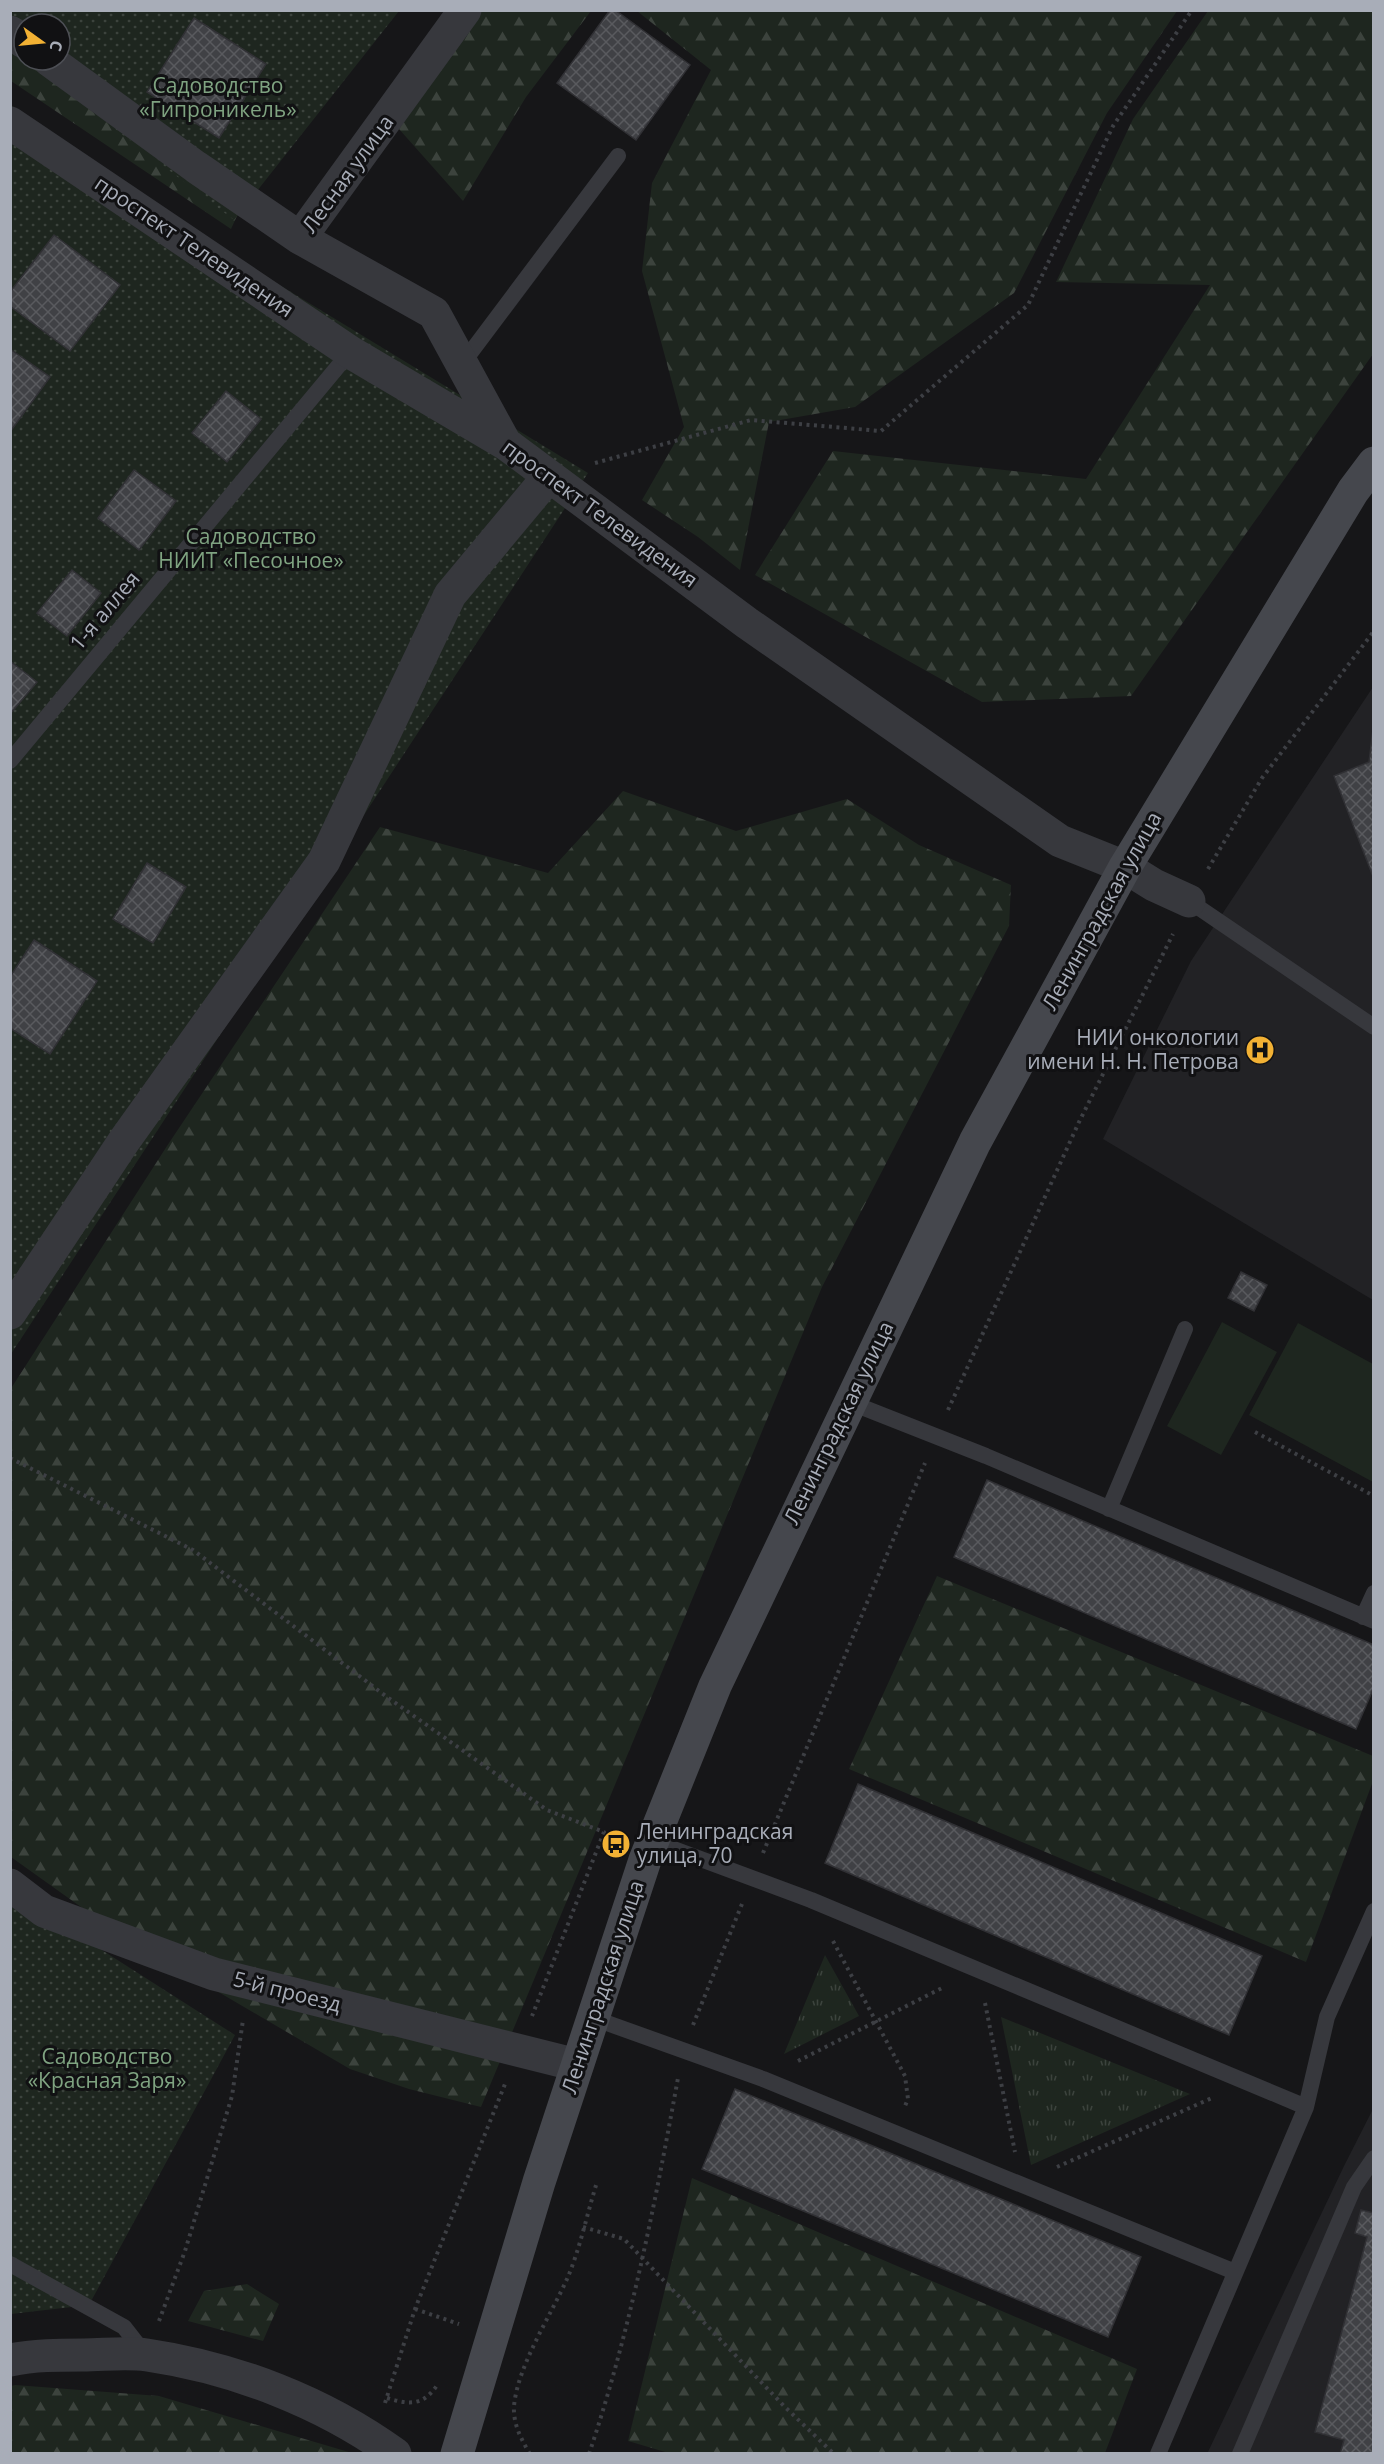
<svg xmlns="http://www.w3.org/2000/svg" width="1384" height="2464" font-family="'Open Sans',sans-serif">
	<style>
		.built { fill: #222225 }
		.grass { fill: url(#grass-tufts) }
		.forest { fill: url(#forest-firs) }
		.garden { fill: url(#garden-dots) }
		.pitch { fill: #1e261f }
		.building { fill: url(#building-cross-hatch); stroke: #303034; stroke-width: 1.5 }
		.lines { fill: none; stroke-linecap: round; stroke-linejoin: round }
		.path { stroke: #3d3f44; stroke-width: 4; stroke-dasharray: 3 4.5; stroke-linecap: butt }
		.service { stroke: #37383d; stroke-width: 16 }
		.minor { stroke: #37383d; stroke-width: 33 }
		.secondary { stroke: #45474d; stroke-width: 33 }
		.labels { text-anchor: middle; stroke-width: 6; stroke-linejoin: round; paint-order: stroke }
		.park-label { font-size: 21px; fill: #7fa381; stroke: #111113 }
		.street-label { font-size: 21px; fill: #a8adb8; stroke: #111113 }
		.poi-label { font-size: 21px; fill: #a8adb8; stroke: #111113; text-anchor: end }
	</style>
	<defs>
		<pattern id="grass-tufts" width="24" height="20" patternUnits="userSpaceOnUse" patternTransform="scale(1.5)"><rect width="24" height="20" fill="#1e261f"/><path d="M3 7l-1-3M5 7V3M7 7l1-3M15 17l-1-3M17 17v-4M19 17l1-3" fill="none" stroke="#3c433d"/></pattern>
		<pattern id="forest-firs" width="22" height="20" patternUnits="userSpaceOnUse" patternTransform="scale(1.5)"><rect width="22" height="20" fill="#1e261f"/><path d="M5 1l3.5 6h-7zM16 11l3.5 6h-7z" fill="#3c433d"/></pattern>
		<pattern id="garden-dots" width="8" height="8" patternUnits="userSpaceOnUse" patternTransform="scale(1.5)"><rect width="8" height="8" fill="#1e261f"/><path d="M2 2h.1M6 6h.1" fill="none" stroke="#3c433d" stroke-width="1.8" stroke-linecap="round"/></pattern>
		<pattern id="building-cross-hatch" width="8" height="8" patternUnits="userSpaceOnUse" patternTransform="scale(1.5)"><rect width="8" height="8" fill="#404145"/><path d="M0 0l8 8M0 8l8-8" fill="none" stroke="#595a5e"/></pattern>
	</defs>
	<rect width="100%" height="100%" fill="#161618"/>
	<!-- built -->
	<path class="built" d="M1373 687V1300L1103 1139 1191 961Z
		M1373 2109V2453L1207 2454 1344 2166Z"/>
	<!-- grass -->
	<path class="grass" d="M825 1955 859 2016 784 2054Z
		M1001 2017 1190 2094 1031 2165Z"/>
	<!-- forest -->
	<path class="forest" d="M10 11 24 24V60H60L247 194 231 229 11 81Z
		M476 11H591L526 97 463 201 391 120Z
		M637 11H1177L1107 113 1014 293 855 407 769 422 740 570 698 537 642 500 684 427 642 271 652 183 711 70Z
		M1208 11H1373V354L1131 696 982 702 755 575 833 451 1086 479 1210 285 1056 282 1133 119Z
		M623 791 736 831 847 799 919 845 1011 885 1009 926 822 1287 481 2107 409 2089 350 2069 116 1932 11 1857 10 1390 167 1146 380 827 548 873Z
		M937 1576 1373 1756V1781L1306 1962 849 1769Z
		M692 2178 1137 2369 1105 2453 672 2454 628 2441Z
		M247 2284 279 2304 263 2341 188 2321 204 2291Z
		M15 2385 159 2396 352 2453H11V2386Z"/>
	<!-- garden -->
	<path class="garden" d="M10 11H399L234 220 25 60H60V24H24V60L11 49Z
		M11 105 240 261 588 473 11 1354Z
		M10 1886 36 1908 235 2035 89 2305 11 2314Z"/>
	<!-- pitch -->
	<path class="pitch" d="M1222 1322 1277 1352 1221 1455 1167 1426Z
		M1298 1323 1373 1364V1482L1249 1415Z"/>
	<!-- building -->
	<path class="building" d="M610 10H615L690 65 636 140 557 83Z
		M194 18 266 64 219 138 147 92Z
		M54 235 120 285 70 351 10 306V292Z
		M10 349 50 377 10 432Z
		M226 391 261 419 227 462 192 433Z
		M134 470 176 501 139 550 98 518Z
		M72 570 101 593 67 636 37 613Z
		M10 661 37 682 10 714Z
		M1374 721V879L1334 776 1369 762Z
		M147 863 186 887 153 943 113 919Z
		M34 940 97 981 50 1054 10 1028V977Z
		M1241 1272 1267 1285 1254 1311 1228 1298Z
		M987 1480 1374 1645V1687L1356 1729 954 1557Z
		M858 1784 1262 1956 1229 2035 825 1863Z
		M735 2089 1141 2257 1108 2337 702 2169Z
		M1361 2210 1374 2213V2454H1340L1344 2440 1315 2432 1367 2237 1355 2233Z"/>
	<g class="lines">
		<!-- path -->
		<path class="path" d="M595 463 751 420 881 431 1028 305 1113 126 1192 10
			M1208 869 1262 778 1374 631
			M948 1410 1079 1122 1173 934
			M1255 1432 1374 1496
			M10 1458 193 1550 387 1697 547 1810 604 1832 532 2016
			M763 1853 925 1463
			M833 1941 905 2076 908 2099 905 2106
			M985 2003 1015 2152
			M693 2025 742 1904
			M798 2061 944 1987
			M1057 2167 1212 2098
			M583 2227 624 2239 785 2407 834 2454
			M415 2309 459 2324
			M159 2321 185 2251 232 2096 243 2020
			M387 2398C410 2405 423 2406 438 2384
			M385 2403 415 2309 505 2084
			M530 2454C521 2439 513 2424 514 2406 518 2365 550 2317 567 2279 580 2249 587 2214 597 2182
			M589 2454C630 2332 655 2204 678 2078"/>
		<!-- service -->
		<path class="service" d="M462 364 618 156
			M10 761 350 352
			M1189 901 1374 1027
			M849 1402 986 1456 1374 1621
			M1109 1509 1185 1329
			M1363 1617 1374 1593
			M652 1841 811 1900 1306 2107
			M593 2018 763 2079 1235 2272
			M10 2264 124 2327 145 2354
			M1158 2454 1306 2107 1327 2017 1374 1911
			M1240 2454 1354 2187 1374 2158"/>
		<!-- minor -->
		<path class="minor" d="M465 10 300 238 434 313 505 443
			M10 32 24 42
			M49 60 196 167 300 238
			M10 123 350 352 506 444 747 623 1060 841 1125 867 1154 885 1189 901
			M10 1313 124 1141 324 861 450 595 549 476
			M10 1885 44 1911 214 1974 577 2065
			M10 2360C35 2355 58 2355 83 2355 104 2355 126 2352 147 2355 235 2368 323 2402 395 2454"/>
		<!-- secondary -->
		<path class="secondary" d="M457 2454 539 2182 645 1860 715 1686 975 1142 1125 867 1353 491 1374 463"/>
	</g>
	<!-- icons -->
	<defs>
		<g id="hospital-disc" transform="scale(1.5)"><circle r="9.5" fill="#f2b134" stroke="#111113"/><path d="M-5-5h3v3.5h4V-5h3V5h-3V1.5h-4V5h-3Z" fill="#111"/></g>
		<g id="bus-disc" transform="scale(1.5)"><circle r="9.5" fill="#f2b134" stroke="#111113"/><path d="M-5-6H5V4H4V6H2V4H-2V6H-4V4H-5ZM-3.5-4V0h7V-4ZM-3.5 1.2v1.5H-2V1.2ZM2 1.2v1.5H3.5V1.2Z" fill="#111"/></g>
	</defs>
	<g fill-rule="evenodd">
		<use href="#hospital-disc" x="1260" y="1050"/>
		<use href="#bus-disc" x="616" y="1844"/>
	</g>
	<g class="labels">
		<!-- park labels -->
		<g class="park-label">
			<text x="218" y="93">Садоводство<tspan x="218" dy="24">«Гипроникель»</tspan></text>
			<text x="251" y="544">Садоводство<tspan x="251" dy="24">НИИТ «Песочное»</tspan></text>
			<text x="107" y="2064">Садоводство<tspan x="107" dy="24">«Красная Заря»</tspan></text>
		</g>
		<!-- street labels -->
		<g class="street-label">
			<text transform="translate(348 174) rotate(-54)" y="7">Лесная улица</text>
			<text transform="translate(194 247) rotate(34)" y="7">проспект Телевидения</text>
			<text transform="translate(600 514) rotate(36)" y="7">проспект Телевидения</text>
			<text transform="translate(105 611) rotate(-50)" y="7">1-я аллея</text>
			<text transform="translate(1102 911) rotate(-61)" y="7">Ленинградская улица</text>
			<text transform="translate(839 1423) rotate(-64)" y="7">Ленинградская улица</text>
			<text transform="translate(603 1987) rotate(-72)" y="7">Ленинградская улица</text>
			<text transform="translate(287 1992) rotate(14)" y="7">5-й проезд</text>
		</g>
		<!-- poi labels -->
		<g class="poi-label">
			<text x="1239" y="1045">НИИ онкологии<tspan x="1239" dy="24">имени Н. Н. Петрова</tspan></text>
			<text x="637" y="1839" text-anchor="start">Ленинградская<tspan x="637" dy="24">улица, 70</tspan></text>
		</g>
	</g>
	<!-- border -->
	<rect width="1384" height="2464" fill="none" stroke="#a8adb8" stroke-width="24"/>
	<!-- north arrow -->
	<g transform="translate(42 42) rotate(105)"><circle r="28" fill="#111113" stroke="#4d4f55" stroke-width="1.5"/>
	<path d="M0-4.5L10 22L0 15L-10 22Z" fill="#f2b134"/>
	<text y="-9" font-size="16" font-weight="bold" text-anchor="middle" fill="#a8adb8">С</text>
	</g>
</svg>
